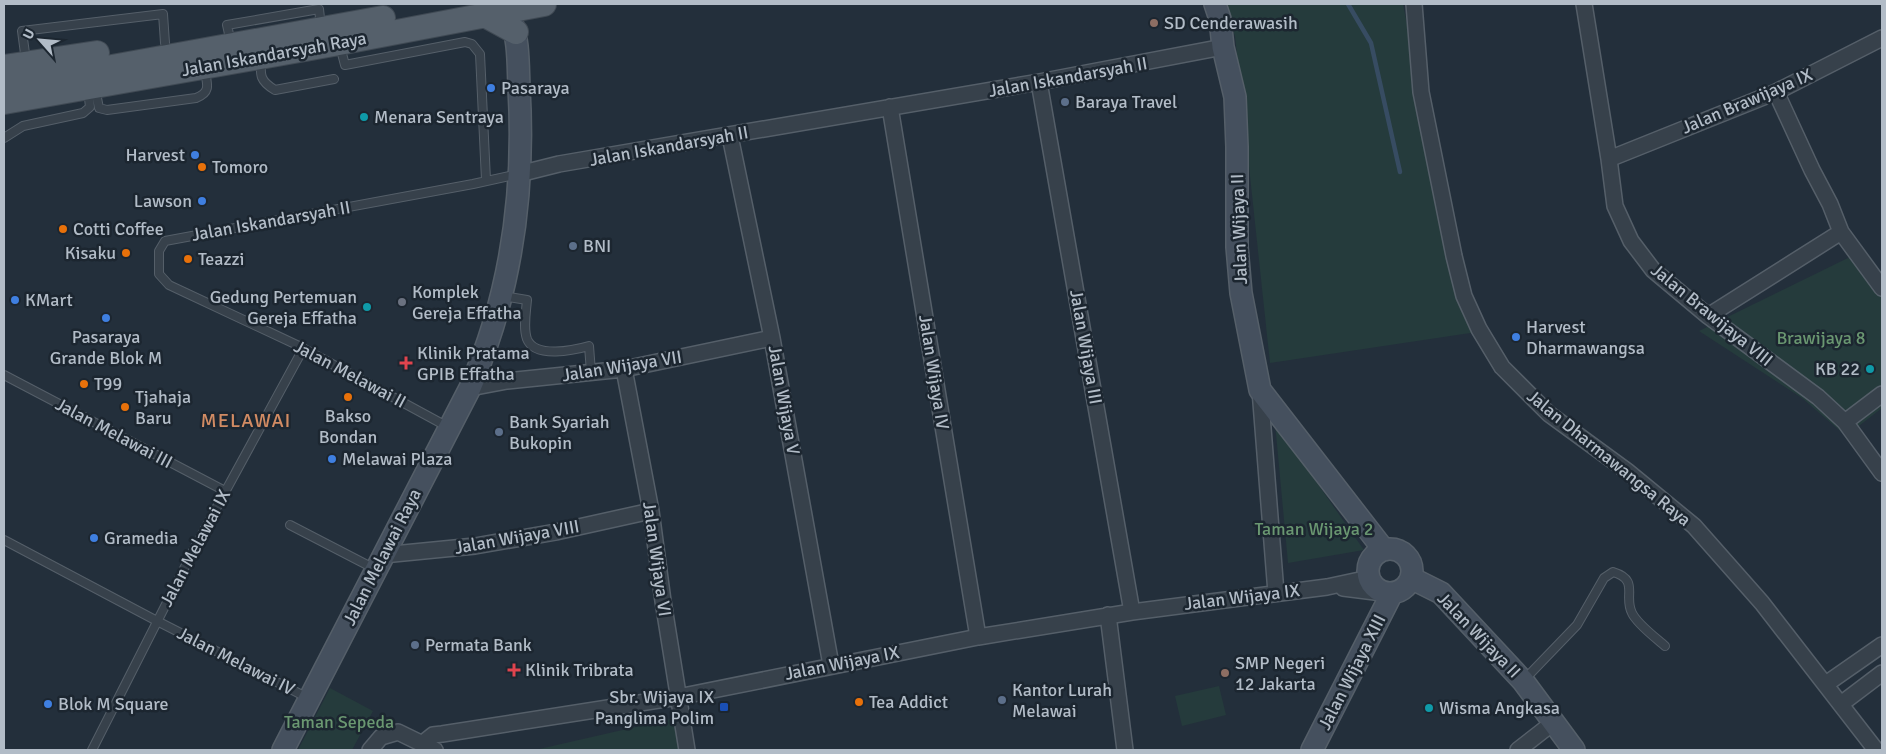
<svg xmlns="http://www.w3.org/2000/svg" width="1886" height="754" font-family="Signika,sans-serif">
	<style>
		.green { fill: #253b3c }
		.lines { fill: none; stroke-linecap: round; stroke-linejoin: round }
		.stream { stroke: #374c62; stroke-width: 4.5 }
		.lane-casing { stroke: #555f69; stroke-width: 10 }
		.street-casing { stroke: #555f69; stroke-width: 18 }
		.secondary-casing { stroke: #555f69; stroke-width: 24 }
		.primary-casing { stroke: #404a54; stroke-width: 26 }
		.lane { stroke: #37414b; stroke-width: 8 }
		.street { stroke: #37414b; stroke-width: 15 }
		.secondary { stroke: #45505e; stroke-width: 21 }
		.primary { stroke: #55606b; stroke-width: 24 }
		.education-dot { fill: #8d6e63; stroke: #1c2630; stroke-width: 2 }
		.shop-dot { fill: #3f7fe0; stroke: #1c2630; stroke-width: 2 }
		.service-dot { fill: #5c6f8a; stroke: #1c2630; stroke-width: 2 }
		.culture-dot { fill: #0f9aa8; stroke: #1c2630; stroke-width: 2 }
		.food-dot { fill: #e8710a; stroke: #1c2630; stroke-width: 2 }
		.worship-dot { fill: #6b7280; stroke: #1c2630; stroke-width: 2 }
		.health-dot { fill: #e0444e; stroke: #1c2630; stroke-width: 2 }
		.transit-dot { fill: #1a4fb4; stroke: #1c2630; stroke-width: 2 }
		.labels { text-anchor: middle; stroke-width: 5; stroke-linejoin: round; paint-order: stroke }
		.poi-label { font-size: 18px; fill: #b2bcc7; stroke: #1c2630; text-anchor: start }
		.street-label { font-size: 18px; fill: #b2bcc7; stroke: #1c2630 }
		.park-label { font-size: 18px; fill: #6a9771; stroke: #1c2630 }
		.quarter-label { font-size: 20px; letter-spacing: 1px; fill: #d18b63; stroke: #1c2630 }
	</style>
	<rect width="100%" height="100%" fill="#232f3b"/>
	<!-- green -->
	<path class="green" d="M1223 4H1403L1460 296 1477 332 1270 363 1235 36Z
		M1854 255 1882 292V408L1846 436 1802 398 1699 331Z
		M1275 423 1364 550 1288 563Z
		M1219 686 1226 715 1182 726 1175 696Z
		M330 688 373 711 352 750H298Z
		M675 718 681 750H535Z"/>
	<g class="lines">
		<!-- stream -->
		<path class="stream" d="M1348 4 1371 43 1400 172"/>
		<!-- lane casing -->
		<g class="lane-casing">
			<path id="lane" d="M229 34 227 25 319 9 320 18
				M340 46 345 65 465 42 472 44 480 54 486 180
				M261 58C260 76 260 81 275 90L334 79
				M26 61 22 31 163 14 165 43
				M95 88 99 108 107 110 196 98C212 92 207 83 204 68
				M4 138 23 126 83 113 90 107 88 90
				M503 296 527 300C526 312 523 328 527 339 535 359 575 350 589 346L591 372
				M4 375 225 491
				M448 427 297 345 169 285 159 274V251L165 241 473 184 519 174
				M290 525 375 569
				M4 540 157 621 308 698
				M1525 679 1577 625 1604 578 1613 572C1640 580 1623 596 1632 613 1637 624 1656 638 1665 646
				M92 750 194 549 303 349"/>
		</g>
		<!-- street casing -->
		<g class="street-casing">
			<path id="street" d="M1414 4 1421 92 1454 256 1464 296 1479 329 1502 367 1549 414 1627 471 1694 526 1762 603 1876 750
				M1584 4 1609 159 1615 206 1631 241 1653 270 1708 316 1818 397 1845 422 1882 473
				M1039 82 1132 612
				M1776 92 1812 170 1830 204 1841 232 1882 288
				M890 107 978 637
				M730 136 772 338 831 665
				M1609 159 1776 92 1882 38
				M519 174 559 164 1039 82 1223 47
				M1708 316 1841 232
				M624 369 651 511 663 601 687 750
				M470 388 507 381 624 369 772 338
				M1260 390 1276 593
				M1845 422 1882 394
				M383 555 475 546 556 532 651 511
				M1343 588 1383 593
				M1108 615 1125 750
				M1826 684 1882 645
				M1841 704 1882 673
				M423 743 433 735 442 734 678 697 978 637 1132 612 1327 587 1369 578
				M370 750 381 737 398 732 435 750
				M1518 750 1554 722"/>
		</g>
		<!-- secondary casing -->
		<g class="secondary-casing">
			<path id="secondary" d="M1215 4 1220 19 1223 47 1235 97 1237 147V247L1241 293 1260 390 1384 550
				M1368 571a22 22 0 1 1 44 0a22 22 0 1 1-44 0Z
				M1411 578 1441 593 1523 681 1574 750
				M283 750 470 388C511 294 525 190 519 88 518 63 519 39 510 17
				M1312 750 1392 593"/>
		</g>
		<!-- primary casing -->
		<g class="primary-casing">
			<path id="primary" d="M483 14 516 32
				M4 67 97 53
				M13 85 383 18
				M4 102 339 43 544 4"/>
		</g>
		<!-- lane -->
		<use href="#lane" class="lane"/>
		<!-- street -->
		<use href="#street" class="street"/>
		<!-- secondary -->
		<use href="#secondary" class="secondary"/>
		<!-- primary -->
		<use href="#primary" class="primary"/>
	</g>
	<!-- markers -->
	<g class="education-dot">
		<circle cx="1154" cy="23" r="5"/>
		<circle cx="1225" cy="673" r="5"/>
	</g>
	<g class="shop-dot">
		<circle cx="491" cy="88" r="5"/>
		<circle cx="195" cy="155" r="5"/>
		<circle cx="202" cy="201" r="5"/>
		<circle cx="15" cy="300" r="5"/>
		<circle cx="106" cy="318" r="5"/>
		<circle cx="1516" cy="337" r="5"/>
		<circle cx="332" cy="459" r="5"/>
		<circle cx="94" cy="538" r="5"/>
		<circle cx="48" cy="704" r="5"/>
	</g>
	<g class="service-dot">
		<circle cx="1065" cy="102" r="5"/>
		<circle cx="573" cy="246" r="5"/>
		<circle cx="499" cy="432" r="5"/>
		<circle cx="415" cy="645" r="5"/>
		<circle cx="1002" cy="700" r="5"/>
	</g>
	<g class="culture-dot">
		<circle cx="364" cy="117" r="5"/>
		<circle cx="367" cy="307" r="5"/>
		<circle cx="1870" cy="369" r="5"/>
		<circle cx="1429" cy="708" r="5"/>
	</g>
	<g class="food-dot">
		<circle cx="202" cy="167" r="5"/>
		<circle cx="63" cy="229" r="5"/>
		<circle cx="126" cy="253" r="5"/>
		<circle cx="188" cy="259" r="5"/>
		<circle cx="84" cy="384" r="5"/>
		<circle cx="348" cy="397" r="5"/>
		<circle cx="125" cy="407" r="5"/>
		<circle cx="859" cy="702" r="5"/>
	</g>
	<circle class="worship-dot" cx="402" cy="302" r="5"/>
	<g class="health-dot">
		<path d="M403.5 355.5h5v5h5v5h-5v5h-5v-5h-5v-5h5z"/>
		<path d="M511.5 662.5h5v5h5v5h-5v5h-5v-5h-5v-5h5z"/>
	</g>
	<rect class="transit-dot" x="719" y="702" width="10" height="10" rx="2.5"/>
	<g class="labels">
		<!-- poi labels -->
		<g class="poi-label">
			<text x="1164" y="29">SD Cenderawasih</text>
			<text x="501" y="94">Pasaraya</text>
			<text x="1075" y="108">Baraya Travel</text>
			<text x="374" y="123">Menara Sentraya</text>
			<text x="185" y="161" text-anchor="end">Harvest</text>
			<text x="212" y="173">Tomoro</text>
			<text x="192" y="207" text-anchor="end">Lawson</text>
			<text x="73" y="235">Cotti Coffee</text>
			<text x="583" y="252">BNI</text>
			<text x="116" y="259" text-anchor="end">Kisaku</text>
			<text x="198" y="265">Teazzi</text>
			<text x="412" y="298">Komplek<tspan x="412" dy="21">Gereja Effatha</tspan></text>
			<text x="357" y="303" text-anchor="end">Gedung Pertemuan<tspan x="357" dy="21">Gereja Effatha</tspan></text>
			<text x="25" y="306">KMart</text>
			<text x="1526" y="333">Harvest<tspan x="1526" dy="21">Dharmawangsa</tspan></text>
			<text x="106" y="343" text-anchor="middle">Pasaraya<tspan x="106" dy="21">Grande Blok M</tspan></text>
			<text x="417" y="359">Klinik Pratama<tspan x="417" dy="21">GPIB Effatha</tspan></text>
			<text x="1860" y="375" text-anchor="end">KB 22</text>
			<text x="94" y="390">T99</text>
			<text x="135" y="403">Tjahaja<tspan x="135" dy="21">Baru</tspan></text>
			<text x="348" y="422" text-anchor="middle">Bakso<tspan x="348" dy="21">Bondan</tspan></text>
			<text x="509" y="428">Bank Syariah<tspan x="509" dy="21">Bukopin</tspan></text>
			<text x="342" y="465">Melawai Plaza</text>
			<text x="104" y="544">Gramedia</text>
			<text x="425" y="651">Permata Bank</text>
			<text x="1235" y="669">SMP Negeri<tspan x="1235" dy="21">12 Jakarta</tspan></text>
			<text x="525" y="676">Klinik Tribrata</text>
			<text x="1012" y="696">Kantor Lurah<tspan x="1012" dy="21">Melawai</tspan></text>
			<text x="714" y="703" text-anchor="end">Sbr. Wijaya IX<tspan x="714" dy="21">Panglima Polim</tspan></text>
			<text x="869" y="708">Tea Addict</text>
			<text x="58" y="710">Blok M Square</text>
			<text x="1439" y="714">Wisma Angkasa</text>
		</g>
		<!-- street labels -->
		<g class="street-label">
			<text transform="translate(274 54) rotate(-10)" y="6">Jalan Iskandarsyah Raya</text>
			<text transform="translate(1068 77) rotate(-10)" y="6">Jalan Iskandarsyah II</text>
			<text transform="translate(1747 101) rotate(-23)" y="6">Jalan Brawijaya IX</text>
			<text transform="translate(669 146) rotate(-10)" y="6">Jalan Iskandarsyah II</text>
			<text transform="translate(271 221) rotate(-10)" y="6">Jalan Iskandarsyah II</text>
			<text transform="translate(1239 229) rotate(-92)" y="6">Jalan Wijaya II</text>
			<text transform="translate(1712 315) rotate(39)" y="6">Jalan Brawijaya VIII</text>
			<text transform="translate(1086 347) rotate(80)" y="6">Jalan Wijaya III</text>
			<text transform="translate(622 366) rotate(-9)" y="6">Jalan Wijaya VII</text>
			<text transform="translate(934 372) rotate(81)" y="6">Jalan Wijaya IV</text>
			<text transform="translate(350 374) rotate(28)" y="6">Jalan Melawai II</text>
			<text transform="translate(784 400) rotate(80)" y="6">Jalan Wijaya V</text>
			<text transform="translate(114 433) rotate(28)" y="6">Jalan Melawai III</text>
			<text transform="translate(1609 458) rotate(39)" y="6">Jalan Dharmawangsa Raya</text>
			<text transform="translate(517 537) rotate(-10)" y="6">Jalan Wijaya VIII</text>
			<text transform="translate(195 548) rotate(-62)" y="6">Jalan Melawai IX</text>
			<text transform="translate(382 557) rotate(-63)" y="6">Jalan Melawai Raya</text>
			<text transform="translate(657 559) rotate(82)" y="6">Jalan Wijaya VI</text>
			<text transform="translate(1242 597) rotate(-7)" y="6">Jalan Wijaya IX</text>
			<text transform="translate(1479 635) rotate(46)" y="6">Jalan Wijaya II</text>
			<text transform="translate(236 661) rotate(27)" y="6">Jalan Melawai IV</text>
			<text transform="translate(842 663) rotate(-11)" y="6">Jalan Wijaya IX</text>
			<text transform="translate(1352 672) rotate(-63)" y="6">Jalan Wijaya XIII</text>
		</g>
		<!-- park labels -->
		<g class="park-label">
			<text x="1821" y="344">Brawijaya 8</text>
			<text x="1314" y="535">Taman Wijaya 2</text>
			<text x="339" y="728">Taman Sepeda</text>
		</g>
		<!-- quarter labels -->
		<g class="quarter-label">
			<text x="246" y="427">MELAWAI</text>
		</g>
	</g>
	<!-- border -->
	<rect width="1886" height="754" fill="none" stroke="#b2bcc7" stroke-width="10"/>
	<!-- north arrow -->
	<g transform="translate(40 40) rotate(297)" stroke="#1c2630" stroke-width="4" paint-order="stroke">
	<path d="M0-4L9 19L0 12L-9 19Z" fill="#b2bcc7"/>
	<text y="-8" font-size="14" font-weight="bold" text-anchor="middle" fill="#b2bcc7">U</text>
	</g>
</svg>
